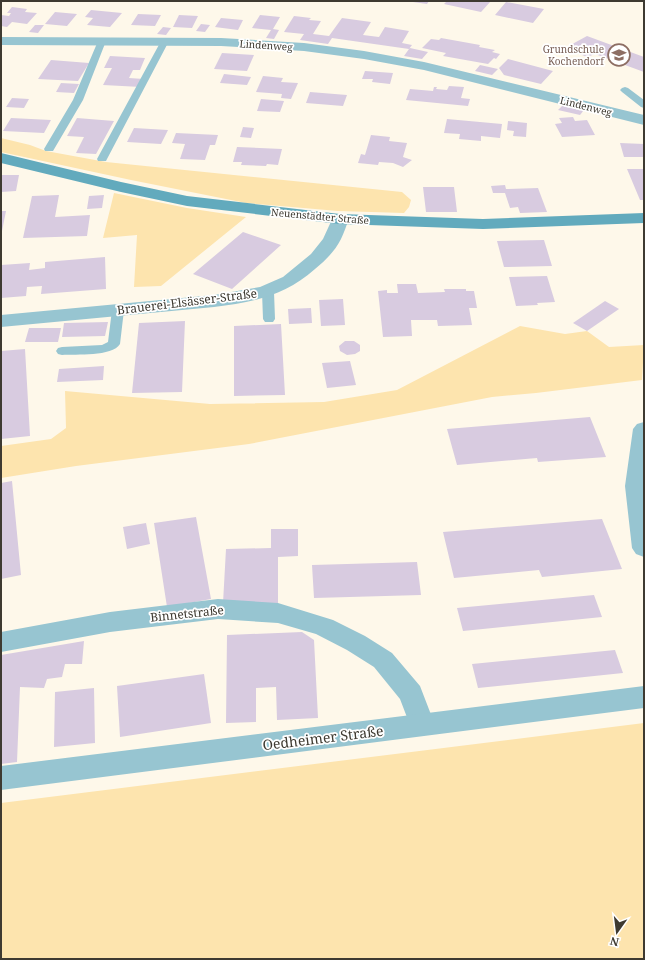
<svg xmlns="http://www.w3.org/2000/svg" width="645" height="960" font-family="'Noto Serif',serif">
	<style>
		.green { fill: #fde4ae }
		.building { fill: #d8cbe0 }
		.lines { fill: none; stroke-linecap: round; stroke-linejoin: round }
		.service { fill: #97c5d1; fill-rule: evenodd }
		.minor { fill: #97c5d1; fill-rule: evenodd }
		.tertiary { fill: #97c5d1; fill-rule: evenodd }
		.secondary { fill: #62aabd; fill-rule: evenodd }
		.labels { text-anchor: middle; stroke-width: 3.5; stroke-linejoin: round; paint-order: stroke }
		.far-street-label { font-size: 10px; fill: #3e3a31; stroke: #fff }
		.far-education-label { font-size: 10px; fill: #785e54; stroke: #fff; text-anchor: end }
		.street-label { font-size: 12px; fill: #3e3a31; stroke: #fff }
		.near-street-label { font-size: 14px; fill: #3e3a31; stroke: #fff }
	</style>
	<rect width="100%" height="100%" fill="#fef8ea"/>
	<!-- green -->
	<path class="green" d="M1 138 30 145 46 151 106 162 402 192 411 200 409 207 404 213 338 211 246 203 131 180 1 152Z
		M114 193 187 208 246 217 161 286 134 287 137 235 103 238Z
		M520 326 565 334 587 331 609 347 644 345 642 380 536 393 492 397 249 444 76 466 1 478V446L51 439 66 428 65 391 210 404 324 402 397 390Z
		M644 723V959H1V803Z"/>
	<!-- building -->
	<path class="building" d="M406 1H429L427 4Z
		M447 1H491L481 12 444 4Z
		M506 2 544 9 533 23 495 15Z
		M12 7 27 9 25 12 37 13 27 24 12 22 7 27 1 26V15L9 16 11 13H7Z
		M91 10 122 13 110 27 87 25 93 18 85 17Z
		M55 12 77 14 67 26 45 24Z
		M138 14 161 15 155 26 131 25Z
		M179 15 198 16 192 28 173 27Z
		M260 15 280 17 273 29 279 30 274 39 266 38 271 30 252 28Z
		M294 16 311 18 309 20 321 21 313 34 329 36 342 18 371 22 363 35 379 37 385 27 409 31 402 43 412 45 409 49 410 48 428 52 422 59 404 56 409 49 332 38 328 44 300 40 304 34 284 32Z
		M221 18 243 20 238 30 215 27Z
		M201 24 210 25 205 32 196 31Z
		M35 25H44L38 33 29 32Z
		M163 27 171 28 166 35 157 34Z
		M587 36 644 57V72L595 54 587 57 565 48Z
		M441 38 480 45 479 47 495 50 492 52 500 54 496 59 494 58 488 64 443 56 446 53 422 48 431 39 439 40Z
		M222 53 254 55 247 71 214 69Z
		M110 56 145 58 140 70H133L129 78 144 79 141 87 103 85 112 68H104Z
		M508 59 553 71 541 84 504 75 499 68Z
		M51 60 89 63 78 81 38 79Z
		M480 65 498 69 492 75 475 71Z
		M365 71 393 73 390 84 372 82 373 79H362Z
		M224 74 251 77 247 85 220 83Z
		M263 76 283 78 281 82 298 83 291 99 281 98 282 94 256 92Z
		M61 83 79 84 74 93 56 92Z
		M449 86 464 87 461 98 470 99 468 106 406 100 410 89 433 91 434 87H437L436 89 447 90Z
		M310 92 347 95 343 106 306 103Z
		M12 98 29 99 24 108 6 107Z
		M261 99 284 101 280 112 257 111Z
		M563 105 584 110 580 115 558 110Z
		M573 117 575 121 587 120 595 135 562 137 555 124 562 123 559 118Z
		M11 118 51 120 44 133 3 131Z
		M77 118 114 121 96 154 76 153 84 137 67 136Z
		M447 119 502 124 500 138 481 136V141L459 139 460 134 444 133Z
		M508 121 527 123 526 137 513 136 514 131 507 130Z
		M243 127 254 128 251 138 240 137Z
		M134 128 168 130 161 144 127 142Z
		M176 133 218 135 215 145H210L205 160 180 159 185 144 172 143Z
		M371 135 390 137 389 141 407 143 403 157 412 160 403 167 393 163 379 162 378 165 358 163 361 154 365 155Z
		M620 143 644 144V157H624Z
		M237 147 282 149 278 165 267 164 266 166 241 165 242 162H233Z
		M627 169H644V200H640Z
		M1 175H19L16 191 1 192Z
		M505 185 506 189 538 188 547 212 520 213 518 207 510 208 505 193H493L491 186Z
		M423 187H454L457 212H426Z
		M59 195 55 217 90 215 87 236 23 238 32 196Z
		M104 195 102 208 87 209 89 196Z
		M1 211H6L2 231H1Z
		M243 232 281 245 232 289 193 274Z
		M544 240 552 266 504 267 497 241Z
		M105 257 106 289 41 294 42 286 27 287 26 296 1 298V265L30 263 29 270 45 268V262Z
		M547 276 555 302 537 303 538 305 516 306 509 277Z
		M397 284H416L418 293 445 292 444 289H466V291H474L477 308H469L472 325 438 326 437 320H411L412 336 383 337 378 291 387 290V293H398Z
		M343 299 345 325 321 326 319 300Z
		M605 301 619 309 587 331 573 323Z
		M311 308 312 323 289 324 288 309Z
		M185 321 182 392 132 393 139 323Z
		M108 322 105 336 62 337 64 323Z
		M281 324 285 395 234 396V326Z
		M29 328H61L58 342H25Z
		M345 341H354L360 345V351L355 354 347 355 340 351 339 346Z
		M25 349 30 436 1 439V351Z
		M350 361 356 385 327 388 322 363Z
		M104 366 103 380 57 382 59 369Z
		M590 417 606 457 538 462 537 458 457 465 447 429Z
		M12 481 21 575 1 579V483Z
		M196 517 211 599 167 607 154 523Z
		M602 519 622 569 542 577 539 570 454 578 443 532Z
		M146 523 150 544 127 549 123 527Z
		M271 529H298V556L278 557V603H223L226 549 271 548Z
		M417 562 421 595 314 598 312 565Z
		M594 595 602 617 463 631 457 608Z
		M302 632 314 640 318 718 277 720 276 687 256 688V722L226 723 227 635Z
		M84 641 82 664H65L62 677 47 679 44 688 20 687 17 762 1 764V655Z
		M615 650 623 673 478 688 472 664Z
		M204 674 211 723 120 737 117 686Z
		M94 688 95 743 54 747 55 692Z"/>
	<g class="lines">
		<!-- service -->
		<path class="service" d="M102 38 106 41 83 100 53 151H45L44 149 73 100 98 41Z
			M165 38 169 41 107 159 106 161H98L97 159 161 41Z
			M625 87 628 88 644 100V108L641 107 622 92 620 90 622 88Z
			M268 288 272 289 274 292 275 319 273 322H265L263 319 262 292 264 289Z
			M118 306 122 307 124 310 120 344C112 357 76 354 62 355L58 354 56 351 58 348 62 347 102 345 108 342 112 310 114 307Z"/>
		<!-- minor -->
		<path class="minor" d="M1 37 221 38 304 43 364 51 424 62 644 115V125L424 70 364 59 304 51 221 46 1 45Z
			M340 214 346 215 349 219C346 226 344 233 341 239 335 251 325 261 315 269 285 296 253 302 214 307L1 327V315L214 295 260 287 283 277 311 254 323 239 334 215Z
			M644 422V557L636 554 632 548 625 486 633 429 637 424Z
			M218 599 278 603 333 620 365 636 392 653 420 686 435 725 431 733 422 736 413 733 400 699 374 667 347 650 316 634 278 623 218 619 110 632 1 652V632L110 612Z"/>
		<!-- tertiary -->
		<path class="tertiary" d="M644 686V708L1 790V766Z"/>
		<!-- secondary -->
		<path class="secondary" d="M1 153 121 182 187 196 340 214 483 219 644 213V223L483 229 340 224 187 206 121 192 1 163Z"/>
	</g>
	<!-- icons -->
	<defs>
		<g id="school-ring" transform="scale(1.15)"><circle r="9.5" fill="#fff" stroke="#8d6e63" stroke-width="1.5"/><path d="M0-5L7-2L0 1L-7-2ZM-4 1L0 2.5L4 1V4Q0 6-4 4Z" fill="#8d6e63"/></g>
	</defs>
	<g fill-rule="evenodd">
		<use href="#school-ring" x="619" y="55"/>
	</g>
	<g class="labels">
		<!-- far-street labels -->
		<g class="far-street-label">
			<text transform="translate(266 45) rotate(4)" y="4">Lindenweg</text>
			<text transform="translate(586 106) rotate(14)" y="4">Lindenweg</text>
			<text transform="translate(320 216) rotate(5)" y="4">Neuenstädter Straße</text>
		</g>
		<!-- far-education labels -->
		<g class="far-education-label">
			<text x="604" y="53">Grundschule<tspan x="604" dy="12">Kochendorf</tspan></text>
		</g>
		<!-- street labels -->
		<g class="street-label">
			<text transform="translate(187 302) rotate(-7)" y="4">Brauerei-Elsässer-Straße</text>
			<text transform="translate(187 614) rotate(-6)" y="4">Binnetstraße</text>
		</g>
		<!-- near-street labels -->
		<g class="near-street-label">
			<text transform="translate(323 738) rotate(-7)" y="5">Oedheimer Straße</text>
		</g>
	</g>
	<!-- border -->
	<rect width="645" height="960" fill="none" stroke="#3e3a31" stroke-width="4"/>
	<!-- north arrow -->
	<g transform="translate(617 932) rotate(194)" stroke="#ffffff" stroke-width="3" paint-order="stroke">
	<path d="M0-3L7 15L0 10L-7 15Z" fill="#3e3a31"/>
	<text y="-6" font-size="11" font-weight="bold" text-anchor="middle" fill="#3e3a31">N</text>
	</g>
</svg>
